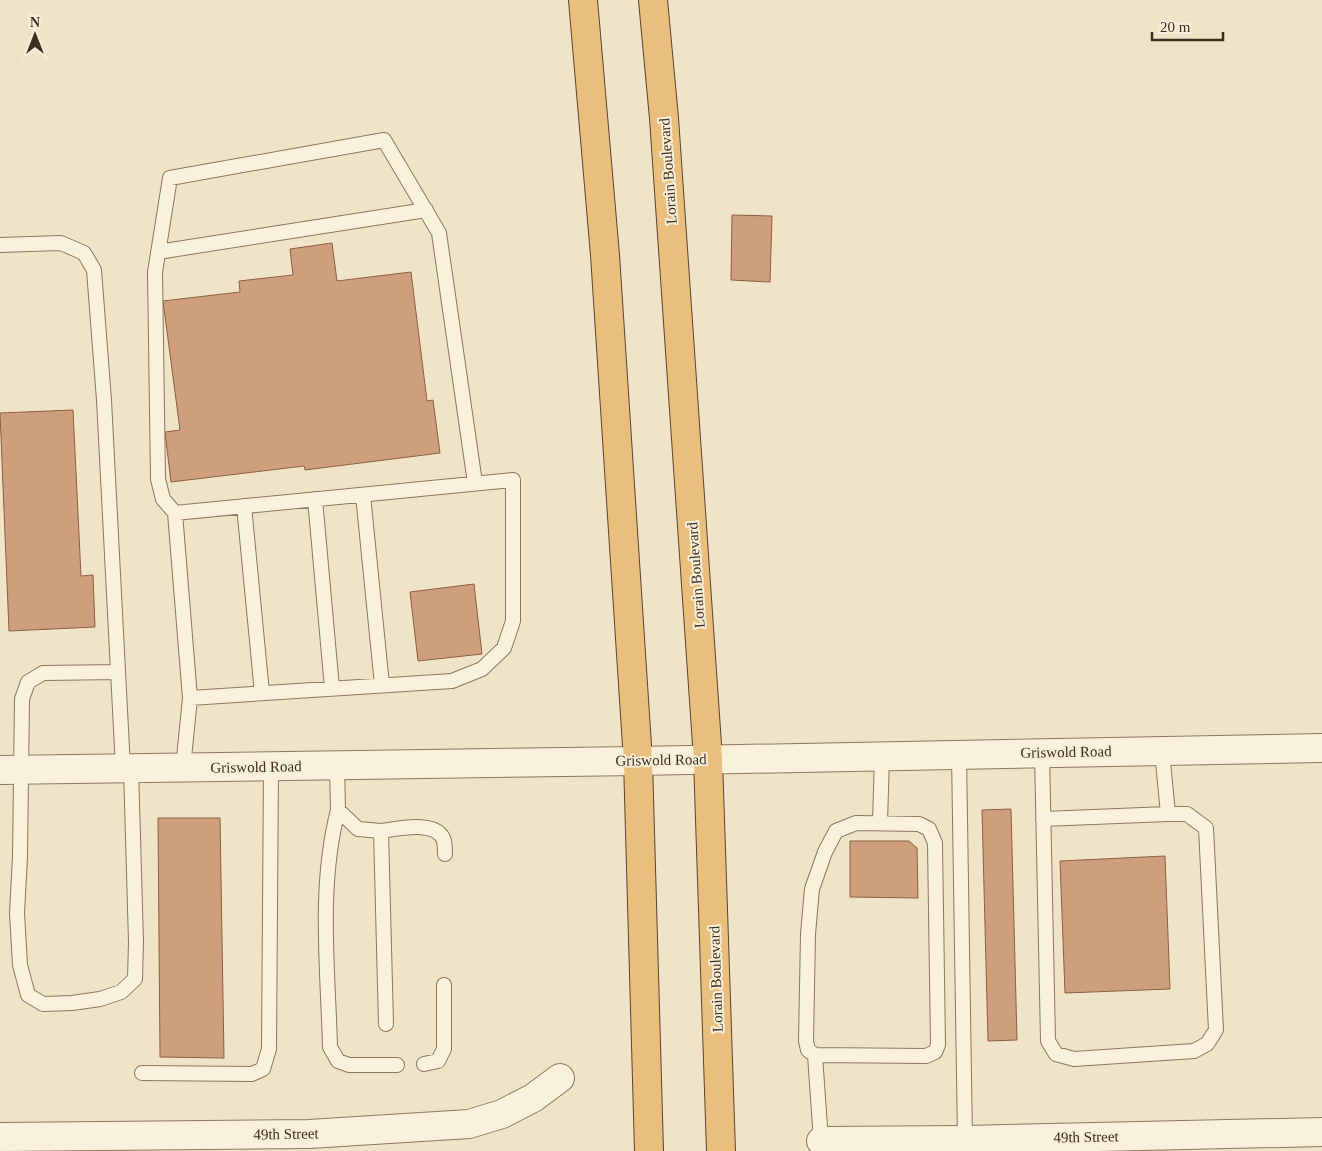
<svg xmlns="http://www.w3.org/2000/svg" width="1322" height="1151" font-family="Georgia,serif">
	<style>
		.building { fill: #cf9f7d; stroke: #8d5f41 }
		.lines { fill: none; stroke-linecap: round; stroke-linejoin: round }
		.service-casing { stroke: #8d765c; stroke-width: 16 }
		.minor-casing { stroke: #8d765c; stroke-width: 30 }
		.tertiary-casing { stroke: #8d765c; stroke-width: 30 }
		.trunk-casing { stroke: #5b4430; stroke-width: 30 }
		.service { stroke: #faf1dc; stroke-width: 14 }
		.minor { stroke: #faf1dc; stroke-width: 28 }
		.tertiary { stroke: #faf1dc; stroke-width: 28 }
		.trunk { stroke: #eabe7c; stroke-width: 28 }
		.labels { text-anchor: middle; stroke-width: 4; stroke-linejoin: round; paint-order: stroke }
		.street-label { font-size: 15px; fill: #3d2e20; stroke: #f7eed8 }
	</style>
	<rect width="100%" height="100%" fill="#f0e4c8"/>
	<!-- building -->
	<path class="building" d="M732 215 772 216 770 282 731 280Z
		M332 243 337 281 411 272 427 401 433 400 440 453 305 470 304 466 171 482 165 432 180 430 163 301 240 292 239 281 293 275 290 249Z
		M73 410 81 576 93 575 95 627 9 631 0 413Z
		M474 584 482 654 418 661 410 592Z
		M1011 809 1017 1040 988 1041 982 810Z
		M158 818H220L224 1058 160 1057Z
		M850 841H909L917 848 918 898 850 897Z
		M1165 856 1170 989 1065 993 1060 861Z"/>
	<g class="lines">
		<!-- service casing -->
		<g class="service-casing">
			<path id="service" d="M0 245 61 243 84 253 94 270 104 400 123 768
				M158 252 426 210
				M363 495 382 685
				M315 499 332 688
				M244 506 262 693
				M175 513 513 480V621L504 648 482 669 452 681 190 698
				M118 672 43 673 28 682 22 699 20 857 17 913 20 965 28 995 43 1004 72 1003 100 999 121 992 135 979 136 942 131 768
				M1042 753 1048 1041 1056 1054 1074 1059 1194 1051 1207 1044 1216 1030 1206 828 1187 814H1168L1162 751
				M959 754 965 1140
				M337 766 338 810 358 829 381 831 386 1024
				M183 768 190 698 175 513 163 499 158 479 155 272 170 178 384 140 439 233 475 483
				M338 810C318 887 328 969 330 1047L338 1061 349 1065H397
				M1043 819 1168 814
				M856 823 919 824 929 829 935 843 938 1045 935 1052 926 1056 815 1055 808 1050 806 1041 808 934 812 889 825 852 836 831Z
				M880 823 882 756
				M381 831C397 829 438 819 444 841 445 845 445 850 445 854
				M815 1055 821 1141 823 1146
				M424 1064 438 1061 444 1049V985
				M142 1073 252 1074 263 1069 269 1049 271 766"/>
		</g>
		<!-- minor casing -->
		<g class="minor-casing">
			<path id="minor" d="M0 1137 309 1134 469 1124 502 1114 533 1098 560 1078
				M821 1141 965 1140 1322 1132"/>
		</g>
		<!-- tertiary casing -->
		<g class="tertiary-casing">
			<path id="tertiary" d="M0 770 638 761 1322 748"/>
		</g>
		<!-- trunk casing -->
		<g class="trunk-casing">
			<path id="trunk" d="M583 0 605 255 638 761 649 1151
				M653 0 664 118 708 759 721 1151"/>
		</g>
		<!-- service -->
		<use href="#service" class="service"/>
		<!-- minor -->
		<use href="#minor" class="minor"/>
		<!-- tertiary -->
		<use href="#tertiary" class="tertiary"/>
		<!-- trunk -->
		<use href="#trunk" class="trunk"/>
	</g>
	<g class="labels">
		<!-- street labels -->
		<g class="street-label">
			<text transform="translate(668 171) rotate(-94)" y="5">Lorain Boulevard</text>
			<text transform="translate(696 575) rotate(-94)" y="5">Lorain Boulevard</text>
			<text transform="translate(1066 752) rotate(-1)" y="5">Griswold Road</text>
			<text transform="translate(661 760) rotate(-1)" y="5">Griswold Road</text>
			<text transform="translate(256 767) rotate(-1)" y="5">Griswold Road</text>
			<text transform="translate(716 979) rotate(-92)" y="5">Lorain Boulevard</text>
			<text transform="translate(286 1134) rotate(-1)" y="5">49th Street</text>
			<text transform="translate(1086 1137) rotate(-1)" y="5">49th Street</text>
		</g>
	</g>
	<!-- north arrow -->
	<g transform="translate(35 35)" stroke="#f7eed8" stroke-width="4" paint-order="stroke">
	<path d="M0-4L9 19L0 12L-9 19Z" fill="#3d2e20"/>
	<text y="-8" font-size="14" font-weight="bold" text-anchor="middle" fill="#3d2e20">N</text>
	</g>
	<!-- scale -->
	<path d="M1152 32v8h71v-8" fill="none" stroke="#3d2e20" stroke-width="2.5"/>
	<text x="1160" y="32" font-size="15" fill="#3d2e20" stroke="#f7eed8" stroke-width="4" paint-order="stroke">20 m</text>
</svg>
